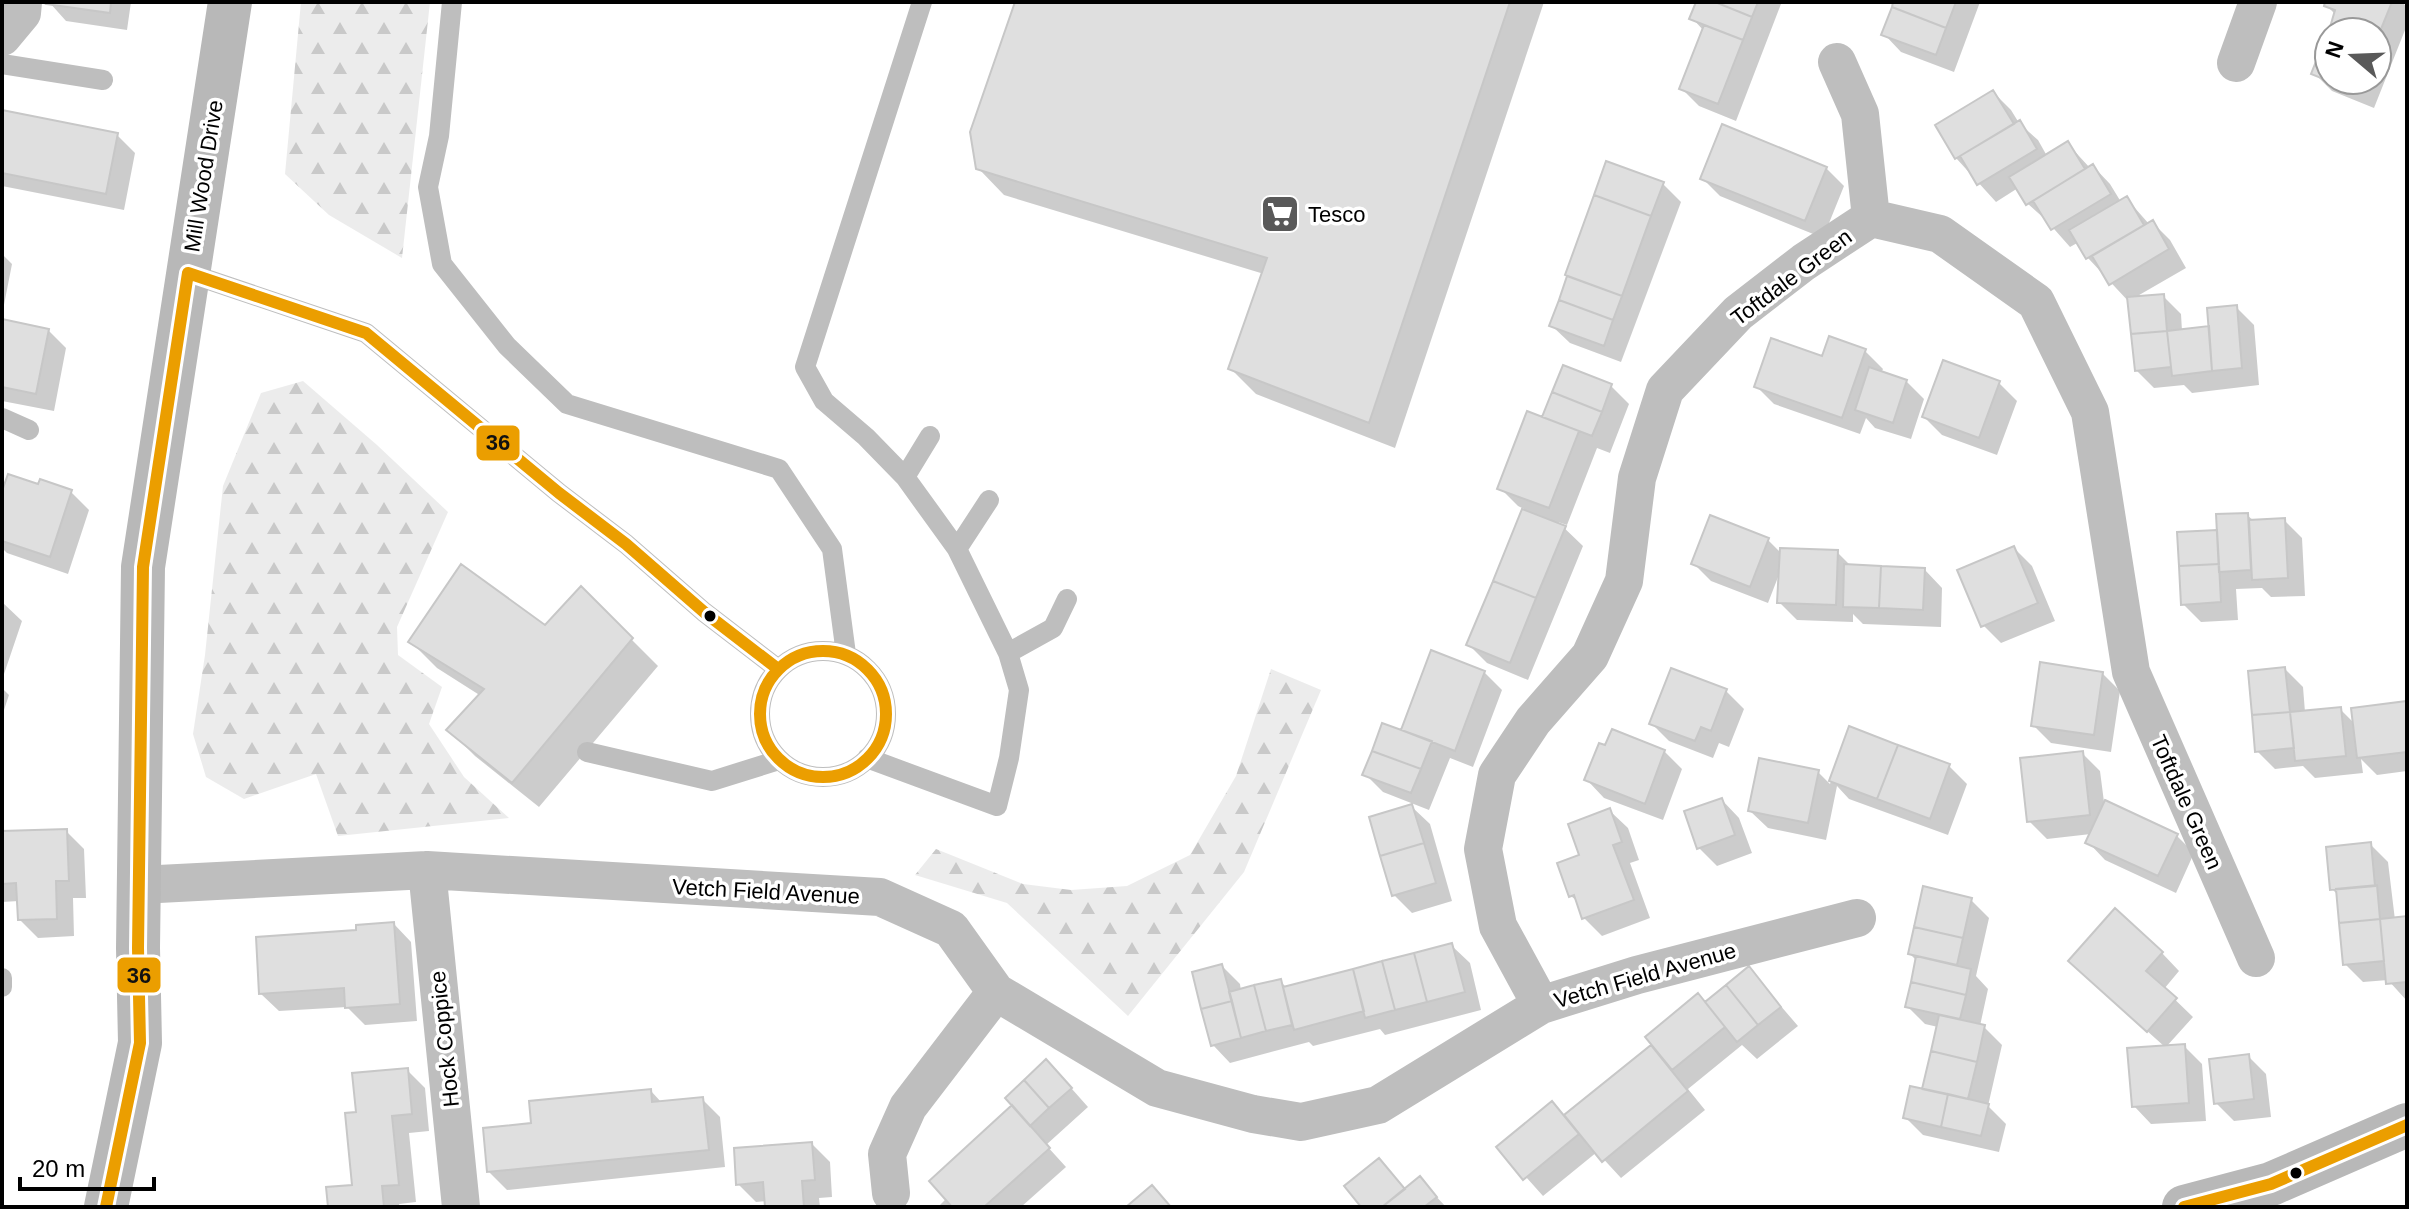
<svg xmlns="http://www.w3.org/2000/svg" width="2409" height="1209" font-family="Helvetica,sans-serif">
	<style>
		.forest { fill: url(#forest-firs) }
		.shadow { fill: #0003 }
		.building { fill: #dfdfdf; stroke: #c7c7c7; stroke-width: 2 }
		.lines { fill: none; stroke-linecap: round; stroke-linejoin: round }
		.lane { stroke: #bebebe; stroke-width: 20 }
		.street { stroke: #bebebe; stroke-width: 38 }
		.secondary { stroke: #b8b8b8; stroke-width: 44 }
		.bus-1-casing { stroke: #fff; stroke-width: 18 }
		.bus-1 { stroke: #eb9e00; stroke-width: 12 }
		.bus-dot { fill: #000; stroke: #fff; stroke-width: 3 }
		.labels { text-anchor: middle; stroke-width: 7; stroke-linejoin: round; paint-order: stroke }
		.street-label { font-size: 22px; fill: #000; stroke: #fff }
		.poi-label { font-size: 22px; fill: #000; stroke: #fff; text-anchor: start }
		.line-badge { stroke: #fff; stroke-width: 3 }
		.pale-badge-label { font-size: 22px; text-anchor: middle; font-weight: bold; fill: #111 }
	</style>
	<defs>
		<pattern id="forest-firs" width="22" height="20" patternUnits="userSpaceOnUse" patternTransform="scale(2)"><rect width="22" height="20" fill="#ececec"/><path d="M5 1l3.5 6h-7zM16 11l3.5 6h-7z" fill="#c9c9c9"/></pattern>
	</defs>
	<rect width="100%" height="100%" fill="#fff"/>
	<!-- forest -->
	<path class="forest" d="M301 2H430L402 258 329 215 285 174Z
		M303 381 377 445 448 512 397 627 398 655 442 687 429 724 464 777 509 818 338 836 316 774 244 799 206 777 193 734 205 655 223 486 261 393Z
		M1271 669 1321 690 1244 872 1128 1016 1007 903 915 875 936 849 1023 884 1071 890 1127 886 1190 855 1236 776Z"/>
	<!-- shadow -->
	<path class="shadow" d="M49 2H131L127 30 66 21Z
		M1017 2H1544L1395 448 1256 394 1230 368 1264 274 1004 195 978 168Z
		M1698 2H1779L1781 4 1736 121 1699 106 1682 89 1704 31 1692 18Z
		M1896 2H1980L1954 72 1901 52 1884 34Z
		M2327 2H2402L2407 7V25L2374 108 2332 91 2314 73 2329 33V80H2377V32H2329L2336 15 2326 5Z
		M1993 92 2011 110 2019 123 2038 140 2047 156 2068 144 2090 168 2093 166 2110 184 2121 202 2127 199 2149 224 2152 222 2170 240 2186 268 2134 298 2163 296 2181 314 2182 331 2211 328 2236 307 2254 325 2259 385 2192 393 2184 385 2154 388 2136 370 2130 303 2088 258 2079 242 2070 247 2047 221 2028 204 2018 188 1996 202 1956 158Z
		M2 112 117 135 135 153 124 210 2 186Z
		M1826 168 1844 186 1823 238 1720 196 1702 178Z
		M1663 184 1681 202 1621 362 1570 343 1552 326 1569 277 1567 274Z
		M2 254 12 264 2 315Z
		M2 321 48 330 66 348 54 411 2 401Z
		M1865 351 1883 369 1881 373 1906 381 1924 399 1911 439 1875 428 1866 418 1860 434 1774 404 1756 386 1823 358Z
		M1999 383 2017 401 1997 455 1942 435 1924 417Z
		M1611 386 1629 404 1610 453 1597 448 1567 525 1558 522 1583 546 1528 680 1487 663 1469 645 1524 509 1518 506 1500 488 1544 420Z
		M2 480 6 485 71 492 89 510 68 574 7 553 2 548Z
		M2247 515 2254 521 2284 520 2302 538 2305 596 2271 597 2262 588 2236 589 2238 620 2201 622 2183 604 2219 532Z
		M1768 540 1781 553 1837 552 1851 566 1925 570 1942 588 1941 627 1863 624 1853 614V622L1797 620 1779 602 1780 572 1768 603 1711 581 1693 563Z
		M2014 548 2032 566 2055 621 2001 643 1983 625Z
		M581 589 658 666 539 807 475 756 449 730 481 696 437 668 411 642 545 628Z
		M2 602 22 621 3 677H2Z
		M2285 669 2303 687 2305 712 2340 709 2355 724 2407 703V771L2377 775 2361 759 2363 773 2315 778 2303 766 2275 769 2257 751Z
		M1484 672 1502 690 1473 767 1450 758 1429 810 1383 792 1365 774 1402 732Z
		M2102 673 2120 691 2111 752 2051 743 2033 725Z
		M2 688 9 695 2 716Z
		M1726 691 1744 709 1729 747 1719 743 1713 758 1669 741 1651 723Z
		M1851 729 1949 766 1967 784 1948 835 1849 799 1837 786 1826 840 1768 828 1750 811 1818 772 1830 784Z
		M1664 751 1682 769 1663 820 1604 798 1587 780Z
		M2082 753 2100 771 2104 802 2176 835 2194 853 2176 893 2105 860 2088 842 2091 834 2047 839 2029 821Z
		M1722 800 1739 818 1752 853 1717 866 1699 848Z
		M1412 807 1430 824 1452 901 1412 913 1394 895Z
		M1610 811 1628 828 1639 860 1630 863 1650 918 1602 936 1584 918 1579 903 1571 896 1582 856Z
		M66 831 84 849 86 898H73L74 936 38 938 20 920 19 901 2 902V833Z
		M2370 844 2388 862 2395 920 2407 918V1001L2388 980 2363 982 2345 964 2338 895 2332 889Z
		M1971 900 1989 918 1976 976 1988 989 1980 1026 1984 1027 2002 1045 1988 1106 2006 1124 1999 1152 1923 1135 1905 1117 1924 1091 1938 1027 1925 1024 1907 1006 1917 961 1910 954Z
		M394 924 411 942 417 1021 365 1025 347 1007 279 1011 261 994 358 932Z
		M1452 946 1470 963 1481 1010 1385 1035 1380 1029 1313 1046 1309 1042 1230 1063 1213 1045 1222 966 1240 984 1241 991 1280 981 1287 988Z
		M2162 953 2179 971 2164 989 2193 1017 2166 1047 2184 1046 2202 1064 2206 1121 2151 1124 2134 1106 2165 1047 2089 979Z
		M1749 969 1798 1026 1757 1059 1742 1045 1688 1089 1705 1110 1621 1178 1597 1152 1543 1196 1499 1147 1552 1104 1565 1117Z
		M2248 1056 2266 1074 2271 1117 2234 1121 2216 1103Z
		M407 1070 425 1088 429 1131 409 1133 416 1202 399 1204 400 1207H330L354 1186 358 1114Z
		M1064 1080 1088 1107 1046 1145 1066 1167 1021 1207H938Z
		M651 1091 662 1103 702 1099 720 1117 725 1167 507 1190 489 1172 534 1124Z
		M812 1144 830 1162 832 1197 819 1198 820 1207H767L766 1201 756 1202 738 1184Z
		M1379 1160 1407 1190 1420 1179 1446 1207H1364Z"/>
	<!-- building -->
	<path class="building" d="M47 2H111L110 13 46 4Z
		M1015 2H1510L1369 423 1228 369 1267 258 976 169 970 132Z
		M1696 2H1715L1752 17 1743 40 1689 19Z
		M1715 2H1758L1752 17Z
		M1893 2H1956L1946 28 1892 7Z
		M2325 2H2392L2377 39V32H2353L2331 24 2335 10 2324 6Z
		M1892 7 1946 28 1936 55 1881 35Z
		M2331 24 2353 32H2329V80H2361L2356 92 2311 74Z
		M1704 25 1743 40 1718 104 1679 89Z
		M1993 90 2014 124 1955 159 1935 125Z
		M2 110 118 133 106 194 2 173Z
		M2020 120 2037 149 1977 185 1960 156Z
		M1722 124 1827 167 1805 221 1700 179Z
		M2068 141 2085 169 2026 205 2009 177Z
		M1606 161 1664 182 1651 216 1594 195Z
		M2093 164 2111 194 2051 230 2033 201Z
		M1594 195 1651 216 1622 296 1565 275Z
		M2127 196 2144 225 2086 259 2069 230Z
		M2153 220 2169 249 2109 285 2092 256Z
		M1567 276 1622 296 1613 320 1559 300Z
		M2164 294 2167 331 2131 334 2127 297Z
		M1559 300 1613 320 1604 346 1549 326Z
		M2237 305 2242 368 2212 371 2207 308Z
		M2 319 49 329 36 394 2 387Z
		M2209 326 2212 371 2172 376 2167 331Z
		M2167 331 2171 367 2135 371 2131 334Z
		M1829 336 1866 349 1842 418 1754 387 1771 338 1822 356Z
		M1943 360 2000 381 1979 438 1922 417Z
		M1563 365 1612 384 1602 412 1552 392Z
		M1869 367 1907 380 1893 423 1855 410Z
		M1552 392 1602 412 1592 436 1542 417Z
		M1527 411 1579 431 1549 508 1497 489Z
		M8 474 38 484 40 479 72 490 50 557 2 541V491Z
		M1522 509 1566 526 1536 598 1493 581Z
		M2248 513 2251 570 2219 572 2216 514Z
		M1710 515 1769 538 1750 587 1691 564Z
		M2285 518 2288 578 2252 580 2249 520Z
		M2217 530 2219 564 2179 566 2177 532Z
		M2014 546 2038 603 1981 627 1957 570Z
		M1780 548 1838 550 1836 605 1777 603Z
		M461 564 545 625 581 586 633 638 512 783 446 730 484 689 408 642Z
		M1844 564 1881 566 1879 608 1843 607Z
		M2219 564 2221 602 2181 605 2179 566Z
		M1881 566 1925 568 1923 610 1879 608Z
		M1493 581 1536 598 1510 663 1466 645Z
		M1431 650 1485 671 1455 751 1401 730Z
		M2040 662 2103 672 2094 735 2031 726Z
		M2285 667 2290 712 2252 715 2248 671Z
		M1671 668 1727 689 1711 731 1701 727 1695 741 1649 724Z
		M2407 701V752L2357 758 2351 708Z
		M2341 707 2346 756 2295 761 2290 712Z
		M2290 712 2294 748 2255 752 2252 715Z
		M1382 723 1432 741 1421 769 1372 751Z
		M1849 726 1898 745 1877 799 1829 781Z
		M1612 729 1665 750 1645 804 1584 780 1599 743 1605 745Z
		M1898 745 1950 764 1930 819 1877 799Z
		M1372 751 1421 769 1411 793 1362 775Z
		M2083 751 2090 815 2027 822 2020 758Z
		M1759 758 1819 770 1808 823 1748 811Z
		M1722 798 1735 835 1697 849 1684 811Z
		M2105 800 2178 834 2158 876 2085 843Z
		M1412 804 1424 843 1380 856 1369 817Z
		M1610 808 1622 842 1613 845 1634 900 1582 919 1574 895 1569 897 1557 863 1579 855 1568 824Z
		M67 829 69 881H56L57 919 18 920 16 883 2 884V831Z
		M2371 842 2375 886 2330 890 2326 847Z
		M1424 843 1436 883 1392 896 1380 856Z
		M2377 885 2380 919 2339 923 2336 889Z
		M1923 886 1972 898 1963 938 1914 927Z
		M2115 908 2163 952 2146 971 2177 998 2147 1032 2068 961Z
		M2407 916V982L2386 984 2380 919Z
		M2380 919 2384 961 2343 965 2339 923Z
		M394 922 400 1004 345 1008 344 988 259 994 256 937 356 930V925Z
		M1914 927 1963 938 1957 965 1908 954Z
		M1452 943 1465 992 1427 1002 1414 953Z
		M1414 953 1427 1002 1395 1010 1382 961Z
		M1916 956 1971 969 1966 995 1911 982Z
		M1382 961 1395 1010 1365 1018 1353 969Z
		M1222 964 1232 1001 1201 1009 1192 972Z
		M1749 966 1781 1007 1758 1025 1726 985Z
		M1353 969 1364 1011 1294 1030 1283 987Z
		M1281 979 1292 1025 1266 1031 1254 985Z
		M1911 982 1966 995 1960 1019 1905 1007Z
		M1254 985 1266 1031 1241 1038 1229 992Z
		M1726 985 1758 1025 1737 1042 1705 1002Z
		M1698 993 1725 1027 1672 1070 1645 1037Z
		M1232 1001 1241 1038 1211 1046 1201 1009Z
		M1939 1015 1985 1025 1977 1062 1931 1051Z
		M2185 1044 2189 1103 2132 1107 2127 1048Z
		M1651 1045 1688 1091 1602 1162 1564 1115Z
		M1931 1051 1977 1062 1968 1099 1922 1089Z
		M2249 1054 2254 1099 2214 1104 2209 1059Z
		M1046 1059 1072 1088 1049 1108 1024 1080Z
		M408 1068 412 1114 392 1116 399 1185 382 1186 384 1207H328L326 1187 352 1185 345 1113 356 1112 352 1073Z
		M1024 1080 1049 1108 1030 1126 1005 1098Z
		M1910 1086 1948 1094 1941 1127 1903 1118Z
		M651 1089 652 1102 703 1097 709 1150 487 1172 483 1128 531 1123 529 1101Z
		M1948 1094 1989 1104 1981 1136 1941 1127Z
		M1552 1101 1579 1134 1523 1180 1496 1147Z
		M1012 1105 1050 1148 984 1207H952L929 1181Z
		M812 1142 815 1180 802 1181 804 1207H765L763 1182 736 1185 734 1148Z
		M1379 1158 1405 1189 1382 1207H1361L1344 1186Z
		M1420 1176 1437 1197 1424 1207H1382Z
		M1152 1185 1171 1207H1126Z"/>
	<g class="lines">
		<!-- lane -->
		<path class="lane" d="M452 2 439 136 428 187 442 264 507 346 567 404 779 469 832 549 846 654
			M2 64 103 80
			M188 273 366 333 559 493 626 544 704 612 778 669
			M2 418 29 430
			M905 477 930 436
			M957 549 989 500
			M760 714a63 63 0 1 1 126 0a63 63 0 1 1-126 0Z
			M1008 653 1053 628 1067 599
			M587 752 712 781 779 760
			M867 758 997 806 1009 758 1019 690 1008 653 957 549 905 477 866 437 824 401 805 367 922 2
			M2 978V987"/>
		<!-- street -->
		<path class="street" d="M2 37 22 13 23 2
			M1837 62 1860 114 1871 218
			M2236 63 2258 2
			M427 870 461 1207
			M139 885 427 870 880 897 951 929 996 992 1157 1088 1253 1114 1301 1122 1378 1105 1541 1005 1637 975 1857 918
			M1541 1005 1498 926 1483 849 1497 775 1533 721 1590 656 1624 581 1637 478 1665 390 1738 313 1804 262 1871 218 1940 234 2036 302 2090 412 2131 672 2256 958
			M891 1193 887 1154 908 1107 996 992"/>
		<!-- secondary -->
		<path class="secondary" d="M106 1207 140 1043 138 948 143 567 230 2
			M2184 1207 2271 1184 2407 1125"/>
		<!-- bus-1 casing -->
		<g class="bus-1-casing">
			<path id="bus-1" d="M188 273 366 333 559 493 626 544 704 612 778 669
				M760 714a63 63 0 1 1 126 0a63 63 0 1 1-126 0Z
				M106 1207 140 1043 138 948 143 567 188 273
				M2184 1207 2271 1184 2407 1125"/>
		</g>
		<!-- bus-1 -->
		<use href="#bus-1" class="bus-1"/>
	</g>
	<!-- icons -->
	<defs>
		<g id="supermarket-square" transform="scale(2)"><rect x="-9" y="-9" width="18" height="18" rx="4" fill="#595959" stroke="#fff"/><path d="M-6-5.5h2.5l.6 2H6L4.5 2H-2.5L-4.4-4H-6ZM-1.5 3.2a1.3 1.3 0 1 0 .1 0ZM3 3.2a1.3 1.3 0 1 0 .1 0Z" fill="#fff"/></g>
	</defs>
	<g fill-rule="evenodd">
		<use href="#supermarket-square" x="1280" y="214"/>
	</g>
	<!-- markers -->
	<g class="bus-dot">
		<circle cx="710" cy="616" r="7"/>
		<circle cx="2296" cy="1173" r="7"/>
	</g>
	<g class="labels">
		<!-- street labels -->
		<g class="street-label">
			<text transform="translate(203 176) rotate(-81)" y="8">Mill Wood Drive</text>
			<text transform="translate(1791 277) rotate(-37)" y="8">Toftdale Green</text>
			<text transform="translate(2187 802) rotate(66)" y="8">Toftdale Green</text>
			<text transform="translate(766 891) rotate(3)" y="8">Vetch Field Avenue</text>
			<text transform="translate(1645 975) rotate(-16)" y="8">Vetch Field Avenue</text>
			<text transform="translate(444 1039) rotate(-96)" y="8">Hock Coppice</text>
		</g>
		<!-- poi labels -->
		<g class="poi-label">
			<text x="1308" y="222">Tesco</text>
		</g>
	</g>
	<g class="line-badge">
		<rect x="475" y="424" width="46" height="38" rx="8" fill="#eb9e00"/>
		<rect x="116" y="956" width="46" height="38" rx="8" fill="#eb9e00"/>
	</g>
	<g class="pale-badge-label">
		<text x="498" y="450">36</text>
		<text x="139" y="983">36</text>
	</g>
	<!-- border -->
	<rect width="2409" height="1209" fill="none" stroke="#000000" stroke-width="8"/>
	<!-- north arrow -->
	<g transform="translate(2353 56) rotate(289)"><circle r="38" fill="#ffffff" stroke="#999999" stroke-width="2"/>
	<path d="M0-6L14 30L0 20L-14 30Z" fill="#595959"/>
	<text y="-12" font-size="22" font-weight="bold" text-anchor="middle" fill="#000000">N</text>
	</g>
	<!-- scale -->
	<path d="M20 1177v12h134v-12" fill="none" stroke="#000000" stroke-width="4"/>
	<text x="32" y="1177" font-size="24" fill="#000000" stroke="#ffffff" stroke-width="6" paint-order="stroke">20 m</text>
</svg>
